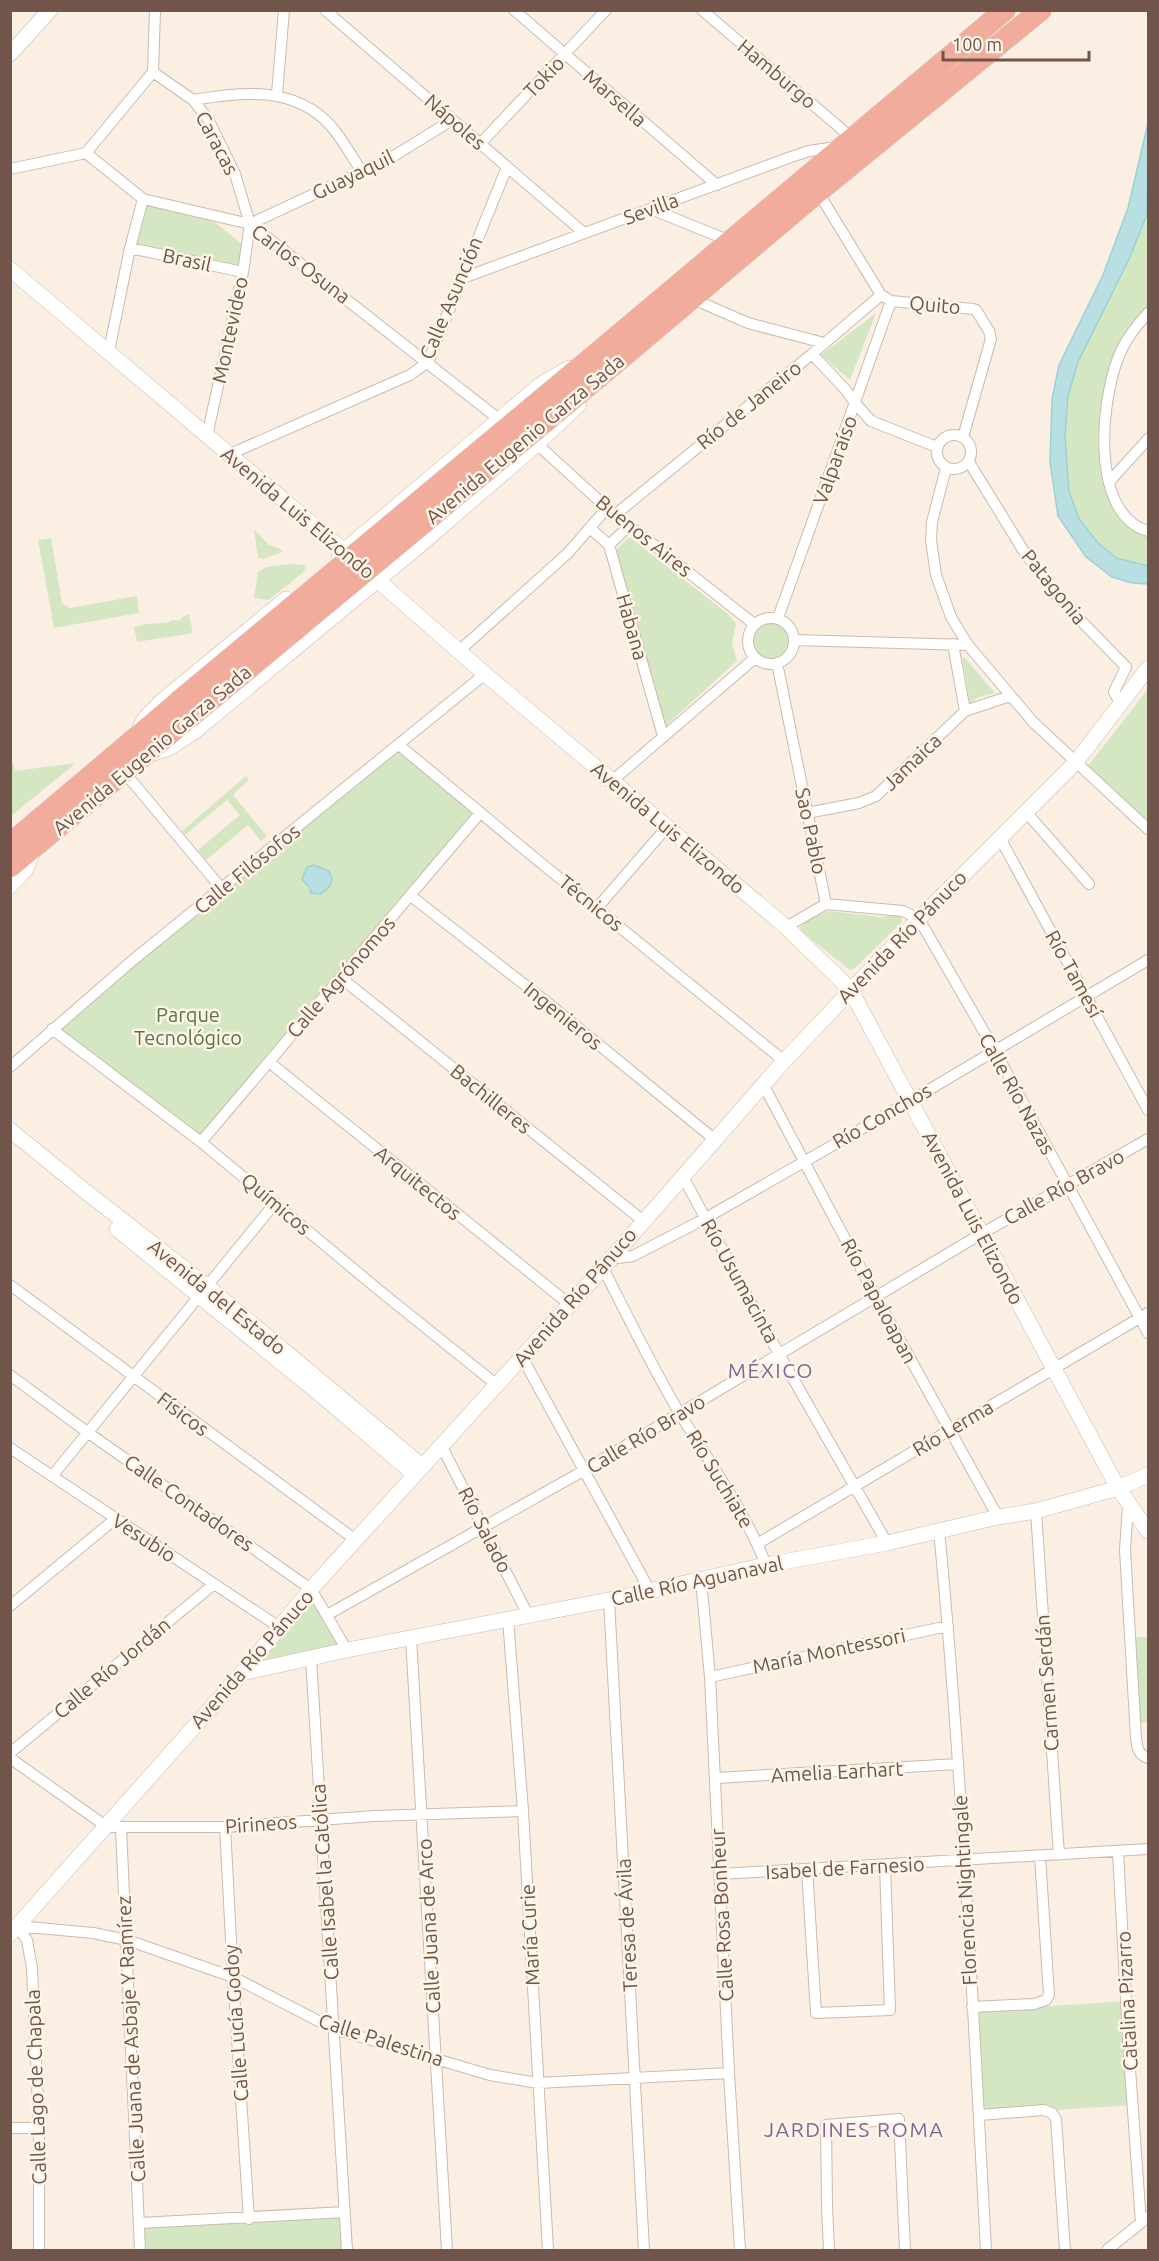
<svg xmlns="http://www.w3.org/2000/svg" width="1159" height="2261" font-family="Ubuntu,sans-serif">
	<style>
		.green { fill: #d4e7c2 }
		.water { fill: #b8e0e3; stroke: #9fd0d4; stroke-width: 1.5 }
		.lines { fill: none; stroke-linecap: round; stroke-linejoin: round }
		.street-casing { stroke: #cdb9ad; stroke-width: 12 }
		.secondary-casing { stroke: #d0b8aa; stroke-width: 16 }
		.highway-casing { stroke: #d7cfcc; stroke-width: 22 }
		.street { stroke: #fff; stroke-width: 10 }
		.secondary { stroke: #fff; stroke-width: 15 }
		.highway { stroke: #f2ac9c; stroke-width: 21 }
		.highway-bridge-casing { stroke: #d7cfcc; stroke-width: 22; stroke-linecap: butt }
		.highway-bridge { stroke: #f2ac9c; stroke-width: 21 }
		.labels { text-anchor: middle; stroke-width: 5; stroke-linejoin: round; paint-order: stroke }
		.street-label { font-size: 20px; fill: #71554a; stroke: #fef4e8 }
		.park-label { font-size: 20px; fill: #567743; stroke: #fef4e8 }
		.neighbourhood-label { font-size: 21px; letter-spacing: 1.5px; fill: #816694; stroke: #fef4e8 }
	</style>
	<rect width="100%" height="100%" fill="#fbefe3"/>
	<!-- green -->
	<path class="green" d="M143 199 202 212 247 248 243 272 130 248Z
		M1148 208V313L1123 346 1103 447 1119 504 1148 531V566L1116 558 1098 543 1079 519 1069 491 1065 436 1068 396 1078 362 1130 257Z
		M876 313 850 380 821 355Z
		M254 529 268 544 282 550V552L263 559 258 558Z
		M51 538 62 603 70 608 137 596 139 613 54 628 38 540Z
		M628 538H631L728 614 736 624 732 643 737 661 662 729 616 550Z
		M291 564 305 565 306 570 269 600 254 598 258 572 267 567Z
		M186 615H189L193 633 137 642 134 627 146 624 166 623 173 620 178 621Z
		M748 641a23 23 0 1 1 46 0a23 23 0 1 1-46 0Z
		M962 657 965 658 995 693 979 697 970 703Z
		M1148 689V828L1087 767Z
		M400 746 479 812 201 1142 52 1029Z
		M10 751 15 771 76 763 11 816Z
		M246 776 249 780 233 795 267 836 261 841 248 825 206 860 198 850 240 815 227 800 185 835 182 831Z
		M829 911 882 917 898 915 902 918V922L855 968 850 970 802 932 800 928 808 919Z
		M311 1589 347 1650 242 1673Z
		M1133 1637H1148V1722L1137 1724Z
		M1127 2001 1133 2105 979 2115 972 2007 1051 2006Z
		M345 2212 347 2250H140V2223Z"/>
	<!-- water -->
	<path class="water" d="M1148 123 1147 214 1130 257 1078 362 1068 396 1065 436 1069 491 1079 519 1098 543 1116 558 1148 566V584L1132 583 1112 577 1086 557 1058 516 1050 462 1052 399 1059 365 1103 275 1128 208Z
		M314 865 329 871 332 879 330 886 321 894 311 893 310 888 302 879 307 867Z"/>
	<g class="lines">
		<!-- street casing -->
		<g class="street-casing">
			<path id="street" d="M325 10 584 233
				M514 10 717 185
				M702 10 852 138
				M153 72 193 100 208 119 235 174 250 224 243 272 207 436
				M153 72 155 10
				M277 94 284 10
				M193 100C241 92 294 85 331 126 343 140 352 157 362 172
				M480 144 606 10
				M86 153 143 199 250 224 500 420
				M86 153 153 72
				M10 169 86 153
				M818 192 881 295 891 301 973 309 976 310 989 331 991 339 963 437
				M651 209 730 241
				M250 224 389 159 452 120
				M130 248 243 272
				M463 278 788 158 809 151 836 147
				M693 299 748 323 824 343
				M1148 313C1139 323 1129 335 1123 347 1101 389 1087 514 1148 531
				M109 351 130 248 143 199
				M812 354 845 389 856 404 871 421 937 447
				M937 452a17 17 0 1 1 34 0a17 17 0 1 1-34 0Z
				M537 444 607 508 754 624
				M230 454 410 375 428 362 507 167
				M969 462 1023 550 1054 593 1126 667 1114 692 1121 705
				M946 468 932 522 931 540 936 575 951 617 968 645 1033 722 1148 829
				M1110 481 1148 439
				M616 514 812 354 881 295
				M630 525 609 545 663 736
				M591 529 609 545
				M778 618 891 301
				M748 641a23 23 0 1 1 46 0a23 23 0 1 1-46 0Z
				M794 640 968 645
				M953 644 965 711
				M459 651 568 553 607 508
				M777 663 826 904
				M399 745 530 854 784 1061
				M125 773 222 889
				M612 781 755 658
				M1026 812 1089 884
				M807 813 859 803 876 796 965 711 1010 696
				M1000 838 1148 1110
				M411 896 548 1003 714 1139
				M826 904 903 911 919 919 994 1049 1148 1333
				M597 908 667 827
				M786 927 826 904
				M340 977 642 1220
				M52 1029 201 1142 380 1291 497 1385
				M269 1062 569 1304
				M10 1067 133 960 485 674
				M763 1084 876 1297 998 1517
				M201 1142 480 813
				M682 1175 779 1354 887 1543
				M610 1259 633 1256 706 1218 910 1101 1148 960
				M603 1268C628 1317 652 1367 680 1414 710 1463 745 1511 766 1565
				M10 1285 357 1541
				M522 1357 650 1591
				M10 1375 87 1432 311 1589 347 1650
				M441 1445 528 1615
				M10 1448 279 1627
				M53 1475 275 1203
				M1128 1505 1125 1550 1136 1738C1137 1747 1138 1755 1148 1758
				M1036 1511 1059 1855
				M939 1530C962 1770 973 2010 986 2250
				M757 1544 1148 1313
				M701 1579 710 1677 729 2073 740 2250
				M609 1600 644 2250
				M10 1606 115 1519
				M327 1615 583 1471 981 1234 1148 1139
				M508 1619 523 1811 548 2250
				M411 1638 447 2250
				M311 1657 347 2250
				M710 1677 948 1626
				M10 1753 214 1584
				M10 1758 107 1827H225L374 1816 523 1811
				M716 1778 958 1764
				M225 1827 233 1977 249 2219
				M121 1828 140 2250
				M1118 1852 1129 2055 1141 2223
				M807 1869 816 2013 890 2010 885 1866
				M720 1874 1148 1849
				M17 1926 93 1933 127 1940 233 1977 334 2029 490 2075 538 2083 729 2073
				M17 1926 27 1940 32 1968 39 2128V2250
				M972 2007 1034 2004 1046 2000 1049 1995 1040 1856
				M979 2115 1044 2110 1052 2113 1056 2119 1065 2250
				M10 2128H39
				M140 2223 345 2212
				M829 2250 827 2205 826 2125 899 2119 905 2250
				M1107 2250 1148 2217"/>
		</g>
		<!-- secondary casing -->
		<g class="secondary-casing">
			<path id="secondary" d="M10 54 50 10
				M10 269 344 551 485 674 786 927 850 989 1118 1488 1148 1531
				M339 555 540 385 569 368
				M139 730 145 718 163 700 286 599
				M154 753 169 748 194 732 420 545 537 444 579 404
				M10 886 26 869 34 849
				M10 1130 85 1191 208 1287 422 1466
				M117 1229 321 1395 414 1474
				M242 1673 347 1650 609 1600 766 1565 887 1543 998 1517 1036 1511 1118 1488 1148 1475
				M10 1934 242 1673 311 1589 603 1268 784 1061 919 919 1076 762 1148 668"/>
		</g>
		<!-- highway casing -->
		<g class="highway-casing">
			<path id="highway" d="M590 359 1005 10
				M600 376 818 192 1041 10
				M10 844 178 702
				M10 867 189 718"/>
		</g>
		<!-- street -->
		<use href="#street" class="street"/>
		<!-- secondary -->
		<use href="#secondary" class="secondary"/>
		<!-- highway -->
		<use href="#highway" class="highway"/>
		<!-- highway-bridge casing -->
		<g class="highway-bridge-casing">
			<path id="highway-bridge" d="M178 702 590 359
				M189 718 600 376"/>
		</g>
		<!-- highway-bridge -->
		<use href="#highway-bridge" class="highway-bridge"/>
	</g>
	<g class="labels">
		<!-- street labels -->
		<g class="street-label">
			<text transform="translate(777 74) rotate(40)" y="7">Hamburgo</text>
			<text transform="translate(544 77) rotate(-46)" y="7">Tokio</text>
			<text transform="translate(615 98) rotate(41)" y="7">Marsella</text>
			<text transform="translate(455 122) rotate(41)" y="7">Nápoles</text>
			<text transform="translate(217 143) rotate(62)" y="7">Caracas</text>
			<text transform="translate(353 175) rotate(-26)" y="7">Guayaquil</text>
			<text transform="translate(651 209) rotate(-20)" y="7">Sevilla</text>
			<text transform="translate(187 260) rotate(12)" y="7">Brasil</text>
			<text transform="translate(301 264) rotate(37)" y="7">Carlos Osuna</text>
			<text transform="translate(451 298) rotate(-67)" y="7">Calle Asunción</text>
			<text transform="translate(935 305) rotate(5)" y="7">Quito</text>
			<text transform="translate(230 330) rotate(-78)" y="7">Montevideo</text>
			<text transform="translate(749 405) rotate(-39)" y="7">Río de Janeiro</text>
			<text transform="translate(525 439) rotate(-40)" y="7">Avenida Eugenio Garza Sada</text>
			<text transform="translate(835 460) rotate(-70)" y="7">Valparaíso</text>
			<text transform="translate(298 513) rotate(40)" y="7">Avenida Luis Elizondo</text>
			<text transform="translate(644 536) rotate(39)" y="7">Buenos Aires</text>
			<text transform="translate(1054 587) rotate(51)" y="7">Patagonia</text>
			<text transform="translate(632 627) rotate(74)" y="7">Habana</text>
			<text transform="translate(152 750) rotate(-40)" y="7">Avenida Eugenio Garza Sada</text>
			<text transform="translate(912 762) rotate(-44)" y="7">Jamaica</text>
			<text transform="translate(668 828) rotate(40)" y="7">Avenida Luis Elizondo</text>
			<text transform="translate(811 831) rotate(78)" y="7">Sao Pablo</text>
			<text transform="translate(247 869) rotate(-39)" y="7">Calle Filósofos</text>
			<text transform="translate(591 903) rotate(39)" y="7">Técnicos</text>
			<text transform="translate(902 937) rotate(-46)" y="7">Avenida Río Pánuco</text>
			<text transform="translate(1074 974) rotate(61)" y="7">Río Tamesí</text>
			<text transform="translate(341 977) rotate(-49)" y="7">Calle Agrónomos</text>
			<text transform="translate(563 1016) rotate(39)" y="7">Ingenieros</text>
			<text transform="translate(1017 1094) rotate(61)" y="7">Calle Río Nazas</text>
			<text transform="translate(491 1099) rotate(39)" y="7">Bachilleres</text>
			<text transform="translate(882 1116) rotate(-30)" y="7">Río Conchos</text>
			<text transform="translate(418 1183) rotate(39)" y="7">Arquitectos</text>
			<text transform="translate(1064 1187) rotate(-29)" y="7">Calle Río Bravo</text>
			<text transform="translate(276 1204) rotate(40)" y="7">Químicos</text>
			<text transform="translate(973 1218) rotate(62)" y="7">Avenida Luis Elizondo</text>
			<text transform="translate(740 1281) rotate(61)" y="7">Río Usumacinta</text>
			<text transform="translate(217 1297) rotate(39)" y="7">Avenida del Estado</text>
			<text transform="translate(575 1297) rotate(-49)" y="7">Avenida Río Pánuco</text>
			<text transform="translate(879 1301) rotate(62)" y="7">Río Papaloapan</text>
			<text transform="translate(183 1414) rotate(37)" y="7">Físicos</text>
			<text transform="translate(953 1428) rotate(-31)" y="7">Río Lerma</text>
			<text transform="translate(646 1434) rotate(-31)" y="7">Calle Río Bravo</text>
			<text transform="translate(720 1479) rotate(59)" y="7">Río Suchiate</text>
			<text transform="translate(189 1503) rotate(35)" y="7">Calle Contadores</text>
			<text transform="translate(485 1530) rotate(63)" y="7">Río Salado</text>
			<text transform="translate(144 1538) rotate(33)" y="7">Vesubio</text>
			<text transform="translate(697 1581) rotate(-12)" y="7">Calle Río Aguanaval</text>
			<text transform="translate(829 1651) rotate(-12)" y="7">María Montessori</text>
			<text transform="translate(252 1659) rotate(-49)" y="7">Avenida Río Pánuco</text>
			<text transform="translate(112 1668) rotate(-40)" y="7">Calle Río Jordán</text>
			<text transform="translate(1047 1683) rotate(-94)" y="7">Carmen Serdán</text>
			<text transform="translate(837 1772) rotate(-3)" y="7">Amelia Earhart</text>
			<text transform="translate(261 1824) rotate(-4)" y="7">Pirineos</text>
			<text transform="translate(845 1868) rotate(-3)" y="7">Isabel de Farnesio</text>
			<text transform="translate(325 1882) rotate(-94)" y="7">Calle Isabel la Católica</text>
			<text transform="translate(965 1890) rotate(-93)" y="7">Florencia Nightingale</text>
			<text transform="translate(722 1915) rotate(-93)" y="7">Calle Rosa Bonheur</text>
			<text transform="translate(627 1925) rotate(-93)" y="7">Teresa de Ávila</text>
			<text transform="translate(429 1926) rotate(-93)" y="7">Calle Juana de Arco</text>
			<text transform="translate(530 1935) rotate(-93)" y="7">María Curie</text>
			<text transform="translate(1127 2001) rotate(-93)" y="7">Catalina Pizarro</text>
			<text transform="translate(236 2023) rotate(-94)" y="7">Calle Lucía Godoy</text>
			<text transform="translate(131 2039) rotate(-93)" y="7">Calle Juana de Asbaje Y Ramírez</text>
			<text transform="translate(381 2040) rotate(18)" y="7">Calle Palestina</text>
			<text transform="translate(36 2087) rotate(-92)" y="7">Calle Lago de Chapala</text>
		</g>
		<!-- park labels -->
		<g class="park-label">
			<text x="188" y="1022">Parque<tspan x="188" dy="23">Tecnológico</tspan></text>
		</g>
		<!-- neighbourhood labels -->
		<g class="neighbourhood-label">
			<text x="771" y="1378">MÉXICO</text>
			<text x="854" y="2137">JARDINES ROMA</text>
		</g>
	</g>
	<!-- border -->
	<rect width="1159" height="2261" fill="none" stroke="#71554a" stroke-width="24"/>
	<!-- scale -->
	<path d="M943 51v9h146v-9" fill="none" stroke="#71554a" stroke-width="3"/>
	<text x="952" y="51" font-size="18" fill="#71554a" stroke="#fef4e8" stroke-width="4.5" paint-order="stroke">100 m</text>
</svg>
